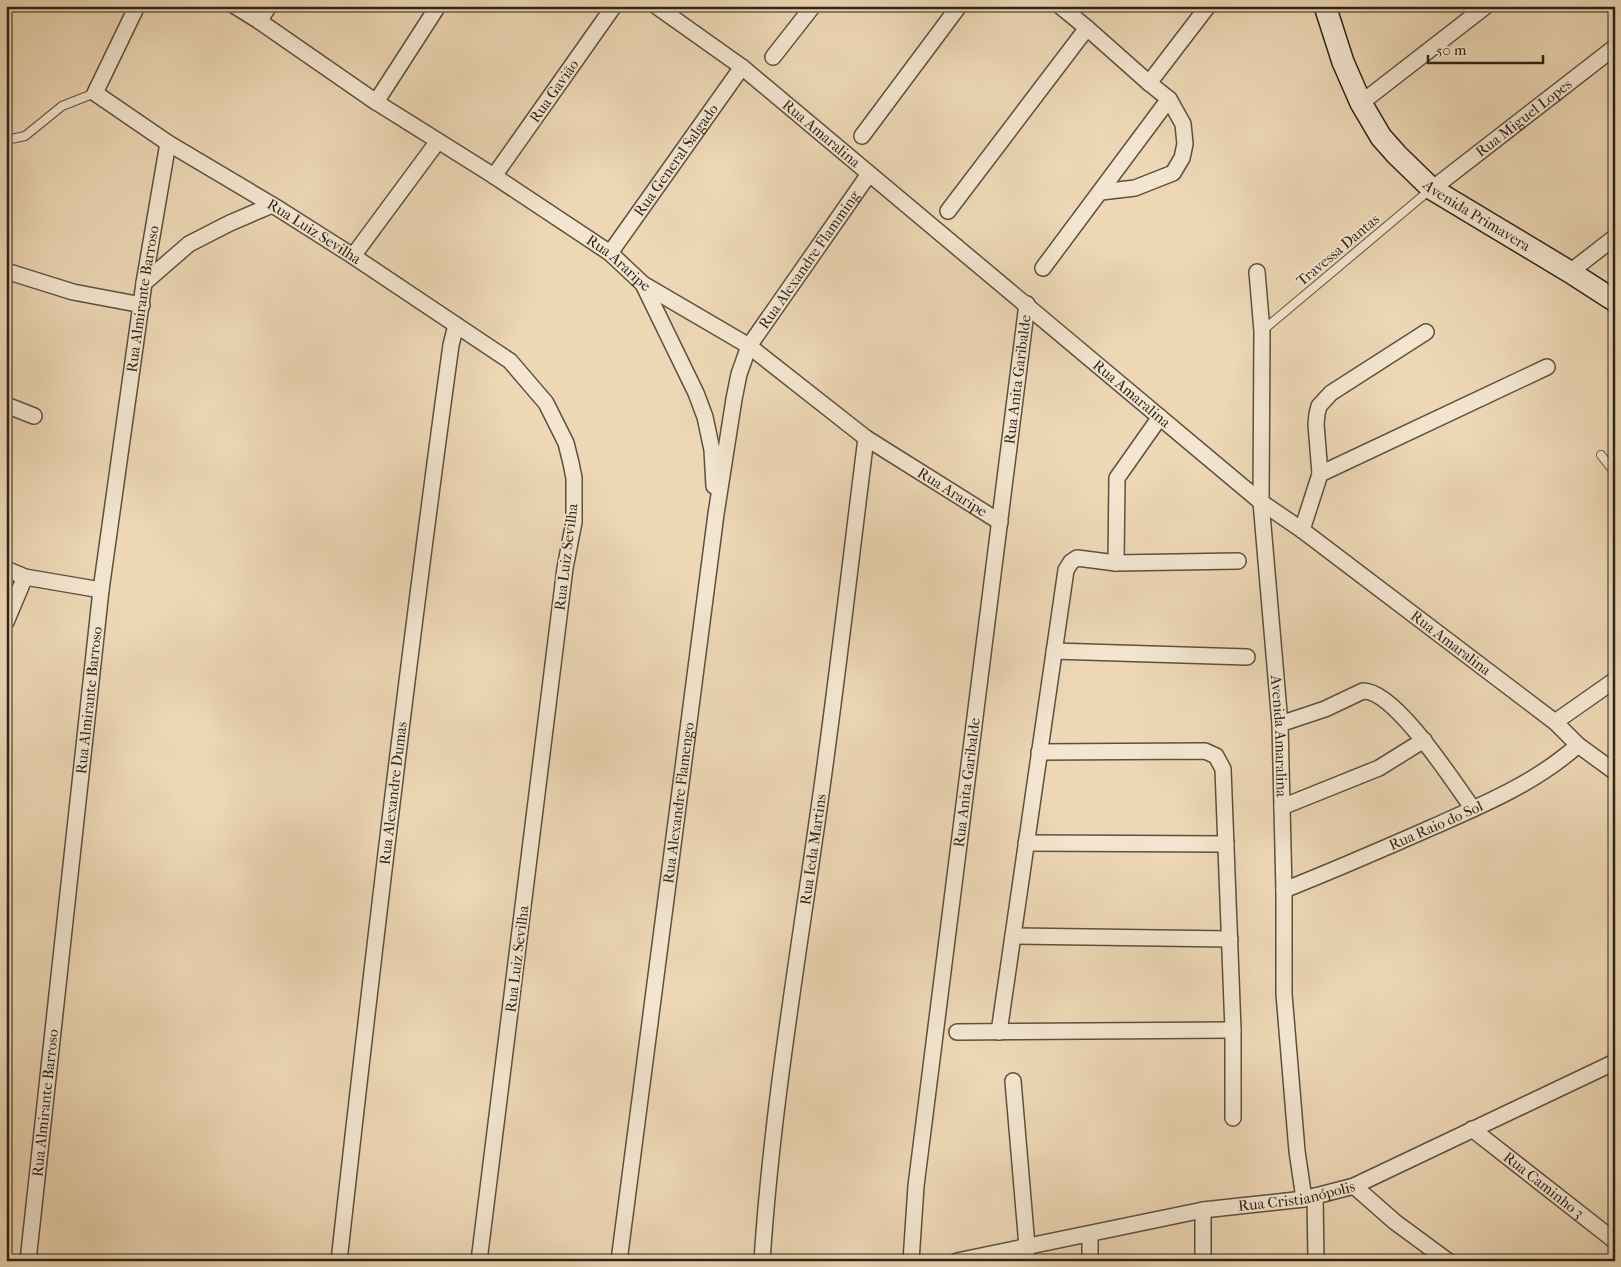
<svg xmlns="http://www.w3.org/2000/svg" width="1621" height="1267" font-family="'IM FELL French Canon',serif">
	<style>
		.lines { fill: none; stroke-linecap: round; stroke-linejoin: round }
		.lane-casing { stroke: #5c5140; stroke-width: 10 }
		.street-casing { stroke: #5c5140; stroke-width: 18 }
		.secondary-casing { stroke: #2c2419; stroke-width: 24 }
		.lane { stroke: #f3e5cf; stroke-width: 8 }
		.street { stroke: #f3e5cf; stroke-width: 15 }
		.secondary { stroke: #f3e5cf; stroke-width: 21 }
		.labels { text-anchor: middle; stroke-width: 4; stroke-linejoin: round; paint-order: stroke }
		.street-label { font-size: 15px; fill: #2c2419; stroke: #f3e5cf }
	</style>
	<rect width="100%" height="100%" fill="#edd7b5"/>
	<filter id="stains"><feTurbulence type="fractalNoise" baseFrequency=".004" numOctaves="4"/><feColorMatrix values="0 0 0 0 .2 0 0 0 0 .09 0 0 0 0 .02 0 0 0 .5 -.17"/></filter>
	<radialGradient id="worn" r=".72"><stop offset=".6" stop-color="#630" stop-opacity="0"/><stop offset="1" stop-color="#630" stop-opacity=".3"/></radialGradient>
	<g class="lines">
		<!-- lane casing -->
		<g class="lane-casing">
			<path id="lane" d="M6 140 25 136 62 106 95 93
				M1262 331 1431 189
				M1601 455 1615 473"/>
		</g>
		<!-- street casing -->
		<g class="street-casing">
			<g id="street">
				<path id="s1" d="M137 6 95 93 168 143 279 209 353 256 510 361 546 403 566 443 571 463 574 478V522L565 568 479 1261"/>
				<path id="s2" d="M235 6 259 21 376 102 494 176 610 253 643 284 749 346 866 438 1000 522"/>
				<path id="s3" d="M656 6 742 67 1261 502 1302 530 1555 722 1578 745 1615 772"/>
				<path d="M1060 6 1087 28 1149 83 1169 99 1183 124 1185 144 1182 158 1173 173 1135 188 1101 192"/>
				<path d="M259 21 269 6"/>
				<path d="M773 57 813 6"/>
				<path d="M1149 83 1208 6"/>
				<path d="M376 102 438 6"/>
				<path d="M1361 103 1486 6"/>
				<path d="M862 136 959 6"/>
				<path id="s4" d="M494 176 614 6"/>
				<path id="s5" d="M1432 189 1615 47"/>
				<path d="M948 211 1087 28"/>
				<path id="s6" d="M610 253 742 67"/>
				<path d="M353 256 438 141"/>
				<path d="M1043 268 1169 99"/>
				<path d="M6 271 73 292 142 305"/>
				<path id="s7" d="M1257 272 1262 331 1261 502 1280 724 1284 890V994L1297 1151 1304 1199"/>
				<path d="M1570 272 1615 237"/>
				<path d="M144 283 189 244 230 223 272 205"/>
				<path d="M643 284 696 393 705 417 712 450 714 486"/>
				<path d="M6 405 34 416"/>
				<path d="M1320 474 1547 367"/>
				<path d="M1302 530 1320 474 1316 424 1317 414 1319 406 1331 393 1426 332"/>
				<path d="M1116 563 1117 478 1160 417"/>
				<path d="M6 569 25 577 101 590"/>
				<path d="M6 622 25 577"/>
				<path d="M1054 651 1247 657"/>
				<path d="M1555 722 1615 680"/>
				<path d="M1280 724 1325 709 1363 691C1395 690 1455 784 1473 809"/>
				<path d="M1039 752 1205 751 1216 756 1223 769 1233 1030V1118"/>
				<path d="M1282 807 1379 768 1424 740"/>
				<path d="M1026 843 1226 844"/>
				<path id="s8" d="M1284 890C1335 870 1385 848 1435 826 1485 804 1537 782 1578 745"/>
				<path d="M1013 936 1230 939"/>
				<path d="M957 1032 1233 1030"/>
				<path d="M999 1032 1066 570 1071 562 1077 558 1116 563 1238 561"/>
				<path d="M1013 1081 1027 1246 1026 1261"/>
				<path id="s9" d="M1472 1129 1615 1241"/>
				<path d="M1354 1186 1395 1222 1448 1261"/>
				<path d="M1315 1196 1316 1261"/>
				<path d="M1203 1210V1261"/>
				<path d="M1090 1234V1261"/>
				<path id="s10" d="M28 1261 101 590 144 283 168 143"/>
				<path id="s11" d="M339 1261C373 955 409 650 451 345L456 325"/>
				<path id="s12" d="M619 1261 716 514 734 399 739 374 749 346 869 174"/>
				<path id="s13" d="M762 1261C771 1121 794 982 814 843 834 709 849 573 866 438"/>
				<path id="s14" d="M911 1261 916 1186 1027 304"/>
				<path id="s15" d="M957 1261 1203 1210 1304 1199 1354 1186 1615 1062"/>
			</g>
		</g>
		<!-- secondary casing -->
		<g class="secondary-casing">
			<g id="secondary">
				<path id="s16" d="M1325 6 1343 62 1361 103 1381 137 1397 155 1432 189 1570 272 1615 301"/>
			</g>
		</g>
		<!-- lane -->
		<use href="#lane" class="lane"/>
		<!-- street -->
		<use href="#street" class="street"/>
		<!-- secondary -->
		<use href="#secondary" class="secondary"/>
	</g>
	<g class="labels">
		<!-- street labels -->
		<g class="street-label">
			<text dy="5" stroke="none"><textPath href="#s4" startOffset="104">Rua Gavião</textPath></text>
			<text dy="5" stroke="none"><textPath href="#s5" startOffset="116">Rua Miguel Lopes</textPath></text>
			<text dy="5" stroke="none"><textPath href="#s3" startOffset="209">Rua Amaralina</textPath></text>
			<text dy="5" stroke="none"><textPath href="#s6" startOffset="114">Rua General Salgado</textPath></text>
			<text dy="5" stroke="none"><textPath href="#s16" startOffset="268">Avenida Primavera</textPath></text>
			<text dy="5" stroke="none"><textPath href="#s1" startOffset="356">Rua Luiz Sevilha</textPath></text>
			<text transform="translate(1338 250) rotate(-40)" y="5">Travessa Dantas</text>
			<text dy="5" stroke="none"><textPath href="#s12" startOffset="1030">Rua Alexandre Flamming</textPath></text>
			<text dy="5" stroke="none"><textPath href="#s2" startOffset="462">Rua Araripe</textPath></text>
			<text dy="5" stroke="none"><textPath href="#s10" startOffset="969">Rua Almirante Barroso</textPath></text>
			<text dy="5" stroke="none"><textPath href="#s14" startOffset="888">Rua Anita Garibalde</textPath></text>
			<text dy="5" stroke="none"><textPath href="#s3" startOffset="614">Rua Amaralina</textPath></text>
			<text dy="5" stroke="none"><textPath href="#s2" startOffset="868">Rua Araripe</textPath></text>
			<text transform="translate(566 557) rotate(-83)" y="5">Rua Luiz Sevilha</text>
			<text dy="5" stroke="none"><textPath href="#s3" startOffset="1019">Rua Amaralina</textPath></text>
			<text dy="5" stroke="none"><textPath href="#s10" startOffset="564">Rua Almirante Barroso</textPath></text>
			<text dy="5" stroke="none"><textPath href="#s7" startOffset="465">Avenida Amaralina</textPath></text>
			<text dy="5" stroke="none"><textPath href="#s14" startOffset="482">Rua Anita Garibalde</textPath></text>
			<text dy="5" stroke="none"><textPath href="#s11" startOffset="471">Rua Alexandre Dumas</textPath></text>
			<text dy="5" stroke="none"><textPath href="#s12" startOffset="462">Rua Alexandre Flamengo</textPath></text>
			<text dy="5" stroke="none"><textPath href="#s8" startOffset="165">Rua Raio do Sol</textPath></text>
			<text dy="5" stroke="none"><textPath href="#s13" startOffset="415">Rua Ieda Martins</textPath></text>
			<text transform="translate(517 959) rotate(-83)" y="5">Rua Luiz Sevilha</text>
			<text dy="5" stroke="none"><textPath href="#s10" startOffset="159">Rua Almirante Barroso</textPath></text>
			<text dy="5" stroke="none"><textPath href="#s9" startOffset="91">Rua Caminho 3</textPath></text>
			<text dy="5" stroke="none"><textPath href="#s15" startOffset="346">Rua Cristianópolis</textPath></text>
		</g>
	</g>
	<!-- margin -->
	<rect width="1621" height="1267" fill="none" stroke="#edd7b5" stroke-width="25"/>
	<rect x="8" y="8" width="1606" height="1252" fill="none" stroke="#2c2419" stroke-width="2.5"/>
	<rect x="12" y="12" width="1596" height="1242" fill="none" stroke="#2c2419"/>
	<!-- scale -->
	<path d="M1428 55v8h115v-8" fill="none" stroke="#2c2419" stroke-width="2.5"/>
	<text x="1436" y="55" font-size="15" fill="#2c2419" stroke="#f3e5cf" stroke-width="4" paint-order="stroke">50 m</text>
	<rect width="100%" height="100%" filter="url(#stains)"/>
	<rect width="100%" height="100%" fill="url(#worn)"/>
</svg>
